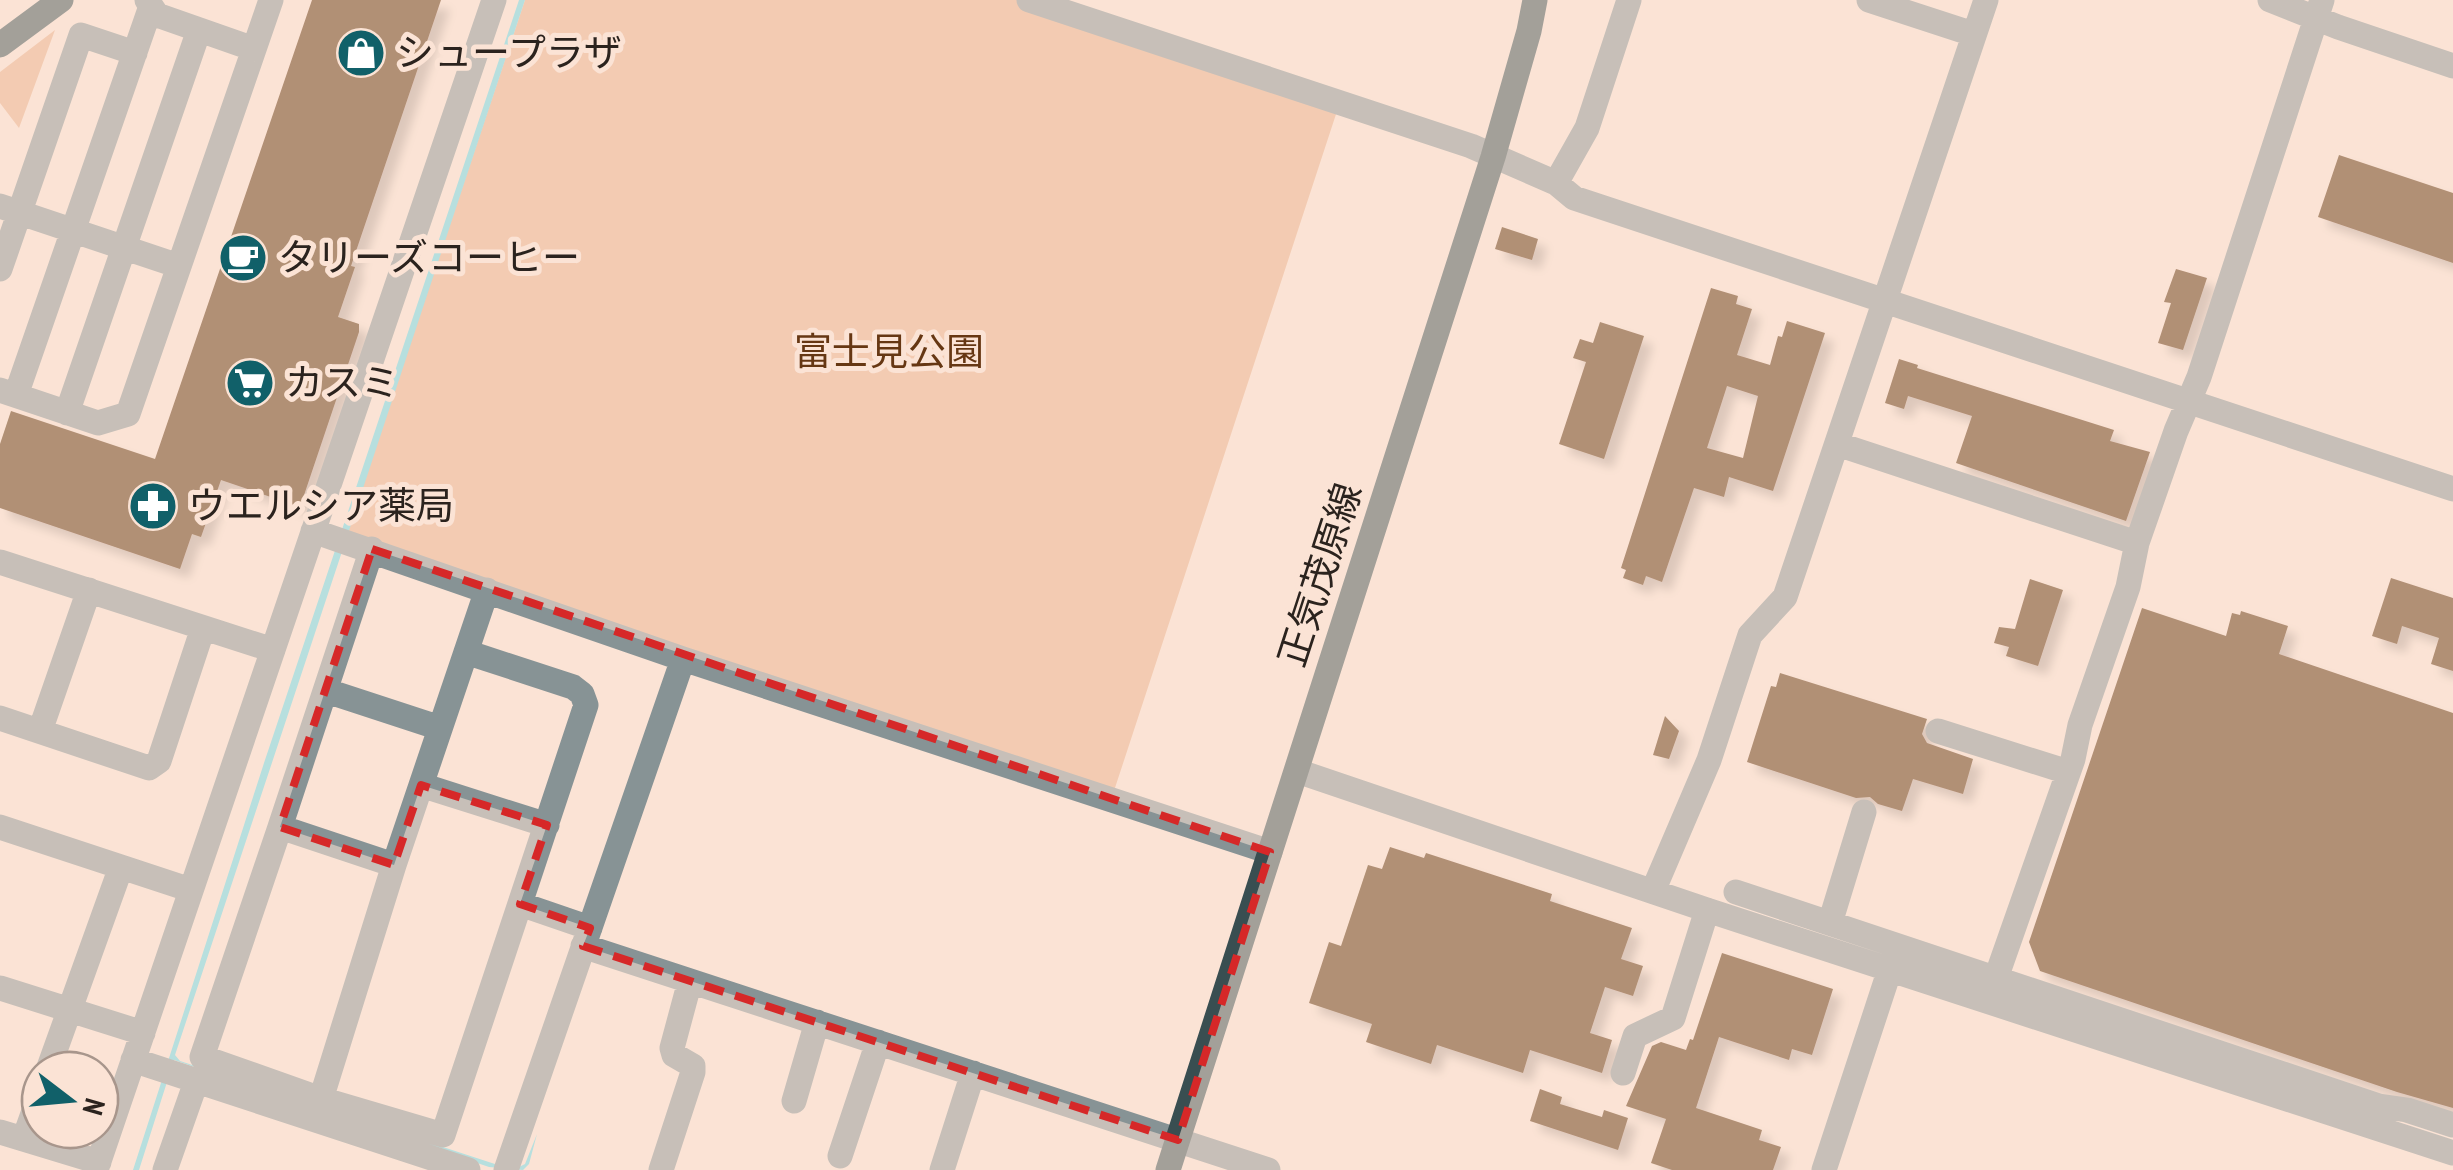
<svg xmlns="http://www.w3.org/2000/svg" width="2453" height="1170" font-family="'PT Sans Narrow','Noto Sans JP',sans-serif">
	<style>
		.green { fill: #e8ae88 }
		.water { fill: #64d9e8 }
		.building { fill: #582900; fill-rule: evenodd; filter: url(#shadow) }
		.lines { fill: none; stroke-linecap: round; stroke-linejoin: round }
		.minor { stroke: #879395; stroke-width: 25 }
		.major { stroke: #394e51; stroke-width: 25 }
		.marked { fill: none; stroke: #d62828; stroke-width: 8; stroke-dasharray: 20 12; stroke-linejoin: round }
		.labels { text-anchor: middle; stroke-width: 10; stroke-linejoin: round; paint-order: stroke }
		.poi-label { font-size: 38px; fill: #2b231e; stroke: #fbe3d5; text-anchor: start }
		.park-label { font-size: 38px; fill: #663713; stroke: #fbe3d5 }
		.street-label { font-size: 38px; fill: #2b231e; stroke: #fbe3d5 }
	</style>
	<defs>
		<filter id="shadow"><feDropShadow dx="9" dy="9" stdDeviation="5" flood-color="#0004"/></filter>
	</defs>
	<rect width="100%" height="100%" fill="#fbe3d5"/>
	<!-- green -->
	<path class="green" d="M525 0H1030L1340 102 1112 797 344 541Z
		M55 30 19 128 0 103V72Z"/>
	<!-- water -->
	<path class="water" d="M519 0H525L175 1055 180 1061 498 1165 517 1168 525 1164 537 1134 529 1164 523 1170 489 1167 174 1060 139 1170H133L264 763Z"/>
	<!-- building -->
	<path class="building" d="M312 0H441L351 266 355 267 338 317 359 324V332L300 507 221 480 201 537 192 534 180 569 0 508V444L11 411 155 459Z
		M2339 155 2453 193V263L2318 217Z
		M1502 227 1538 239 1532 260 1495 249Z
		M2176 269 2207 278 2183 350 2158 343 2171 303 2164 302Z
		M1711 288 1738 296 1736 304 1752 309 1737 355 1770 365 1778 336 1782 337 1787 321 1825 333 1773 491 1729 477 1724 497 1694 488 1662 582 1646 576 1643 585 1623 578 1626 570 1621 568ZM1727 386 1758 396 1743 458 1707 448Z
		M1600 322 1644 336 1604 459 1559 444 1586 362 1573 358 1580 339 1593 343Z
		M1899 359 1918 365 1917 368 2114 430 2110 441 2150 452 2126 521 1956 463 1972 416 1908 396 1904 409 1885 403Z
		M2391 578 2453 598V671L2431 664 2439 638 2402 626 2397 644 2372 636Z
		M2030 579 2063 590 2038 666 2006 656 2009 647 1994 643 1999 627 2015 629Z
		M2142 608 2226 636 2232 613 2240 615 2241 611 2288 626 2279 654 2453 713V1108L2397 1092 2040 971 2029 942Z
		M1780 673 1927 719 1922 734 1927 743 1973 759 1963 794 1913 779 1902 811 1878 804 1870 797 1856 798 1747 762 1771 686 1776 687Z
		M1665 716 1679 731 1669 759 1653 755Z
		M1390 847 1424 858 1426 853 1552 894 1550 901 1632 928 1621 959 1643 966 1633 996 1605 987 1590 1033 1612 1040 1602 1073 1530 1050 1523 1073 1437 1045 1431 1064 1366 1042 1372 1024 1309 1003 1329 942 1341 946 1368 865 1382 869Z
		M1722 953 1833 989 1812 1055 1792 1049 1789 1060 1719 1037 1696 1108 1762 1130 1759 1140 1781 1147 1773 1170H1672L1651 1163 1666 1119 1626 1106 1652 1046 1661 1042 1686 1050 1690 1039 1693 1040Z
		M1540 1089 1562 1097 1560 1104 1602 1117 1604 1110 1628 1118 1618 1150 1530 1121Z"/>
	<g class="lines">
		<!-- minor -->
		<path class="minor" d="M147 0 157 15 254 49
			M1029 0 1471 146 1556 183 1574 198 2453 489
			M1869 0 1973 34
			M2270 0 2338 27 2453 66
			M1556 183 1587 128 1629 0
			M0 206 179 266
			M0 269 81 35 135 53
			M0 390 98 423 128 414 271 0
			M16 395 151 6
			M67 413 199 30
			M1837 444 2137 543
			M313 531 683 659 1270 852
			M372 549 280 827 394 865
			M0 562 273 650
			M327 691 440 728
			M0 718 149 768 159 761 203 628
			M40 731 89 590
			M1938 731 2068 772
			M1297 771 1707 910 2453 1153
			M421 785 547 825
			M0 827 191 890
			M280 827 202 1057 321 1099 443 1135 586 705 582 694 573 687 466 652
			M1653 891 1709 760 1750 635 1785 597 1986 0
			M1736 892 2379 1106 2407 1110 2453 1125
			M520 904 590 928
			M1830 923 1864 812
			M583 946 1268 1170
			M1996 978 2073 759 2080 725 2128 587 2137 543 2176 431 2199 377 2322 0
			M0 988 143 1033
			M133 1060 468 1170
			M48 1070 121 867
			M1623 1073 1635 1036 1673 1018 1707 910
			M321 1099 394 865 487 590
			M794 1101 817 1022
			M0 1132 99 1162
			M24 1139 40 1094
			M840 1156 878 1042
			M96 1170 494 0
			M165 1170 196 1082
			M506 1170 683 659
			M661 1170 693 1072V1066L674 1055 672 1048 690 981
			M942 1170 973 1073
			M1824 1170 1890 969"/>
		<!-- major -->
		<path class="major" d="M0 45 61 0
			M1168 1170 1493 157 1529 31 1535 0"/>
	</g>
	<!-- marked area -->
	<path d="M0 0H2453V1170H0ZM372 549 1270 852 1178 1140 583 946 590 928 520 904 547 825 421 785 394 865 280 827Z" fill="#fbe3d5" fill-opacity=".55" fill-rule="evenodd"/>
	<path class="marked" d="M372 549 1270 852 1178 1140 583 946 590 928 520 904 547 825 421 785 394 865 280 827Z"/>
	<!-- icons -->
	<defs>
		<g id="shop-disc" transform="scale(2.5)"><circle r="9.5" fill="#116069" stroke="#fbe3d5"/><path d="M-5-2.5h2.3a2.7 3.5 0 0 1 5.4 0H5L5.5 6h-11ZM-1.5-2.5h3a1.5 2.3 0 0 0-3 0Z" fill="#fff"/></g>
		<g id="cafe-disc" transform="scale(2.5)"><circle r="9.5" fill="#116069" stroke="#fbe3d5"/><path d="M-5.5-4.5H6V0H3Q3 3.5 0 3.5H-2.5Q-5.5 3.5-5.5 0ZM3-3.2v2h1.7v-2ZM-6 4.5H4V6H-6Z" fill="#fff"/></g>
		<g id="supermarket-disc" transform="scale(2.5)"><circle r="9.5" fill="#116069" stroke="#fbe3d5"/><path d="M-6-5.5h2.5l.6 2H6L4.5 2H-2.5L-4.4-4H-6ZM-1.5 3.2a1.3 1.3 0 1 0 .1 0ZM3 3.2a1.3 1.3 0 1 0 .1 0Z" fill="#fff"/></g>
		<g id="pharmacy-disc" transform="scale(2.5)"><circle r="9.5" fill="#116069" stroke="#fbe3d5"/><path d="M-2-6h4v4h4v4h-4v4h-4v-4h-4v-4h4Z" fill="#fff"/></g>
	</defs>
	<g fill-rule="evenodd">
		<use href="#shop-disc" x="361" y="53"/>
		<use href="#cafe-disc" x="243" y="258"/>
		<use href="#supermarket-disc" x="250" y="383"/>
		<use href="#pharmacy-disc" x="153" y="506"/>
	</g>
	<g class="labels">
		<!-- poi labels -->
		<g class="poi-label">
			<text x="396" y="66">シュープラザ</text>
			<text x="278" y="271">タリーズコーヒー</text>
			<text x="285" y="396">カスミ</text>
			<text x="188" y="519">ウエルシア薬局</text>
		</g>
		<!-- park labels -->
		<g class="park-label">
			<text x="889" y="365">富士見公園</text>
		</g>
		<!-- street labels -->
		<g class="street-label">
			<text transform="translate(1320 575) rotate(-72)" y="13">正気茂原線</text>
		</g>
	</g>
	<!-- north arrow -->
	<g transform="translate(70 1100) rotate(106)"><circle r="48" fill="#fbe3d5" stroke="#a8968c" stroke-width="2.5"/>
	<path d="M0-8L18 38L0 25L-18 38Z" fill="#116069"/>
	<text y="-15" font-size="28" font-weight="bold" text-anchor="middle" fill="#2b231e">N</text>
	</g>
</svg>
